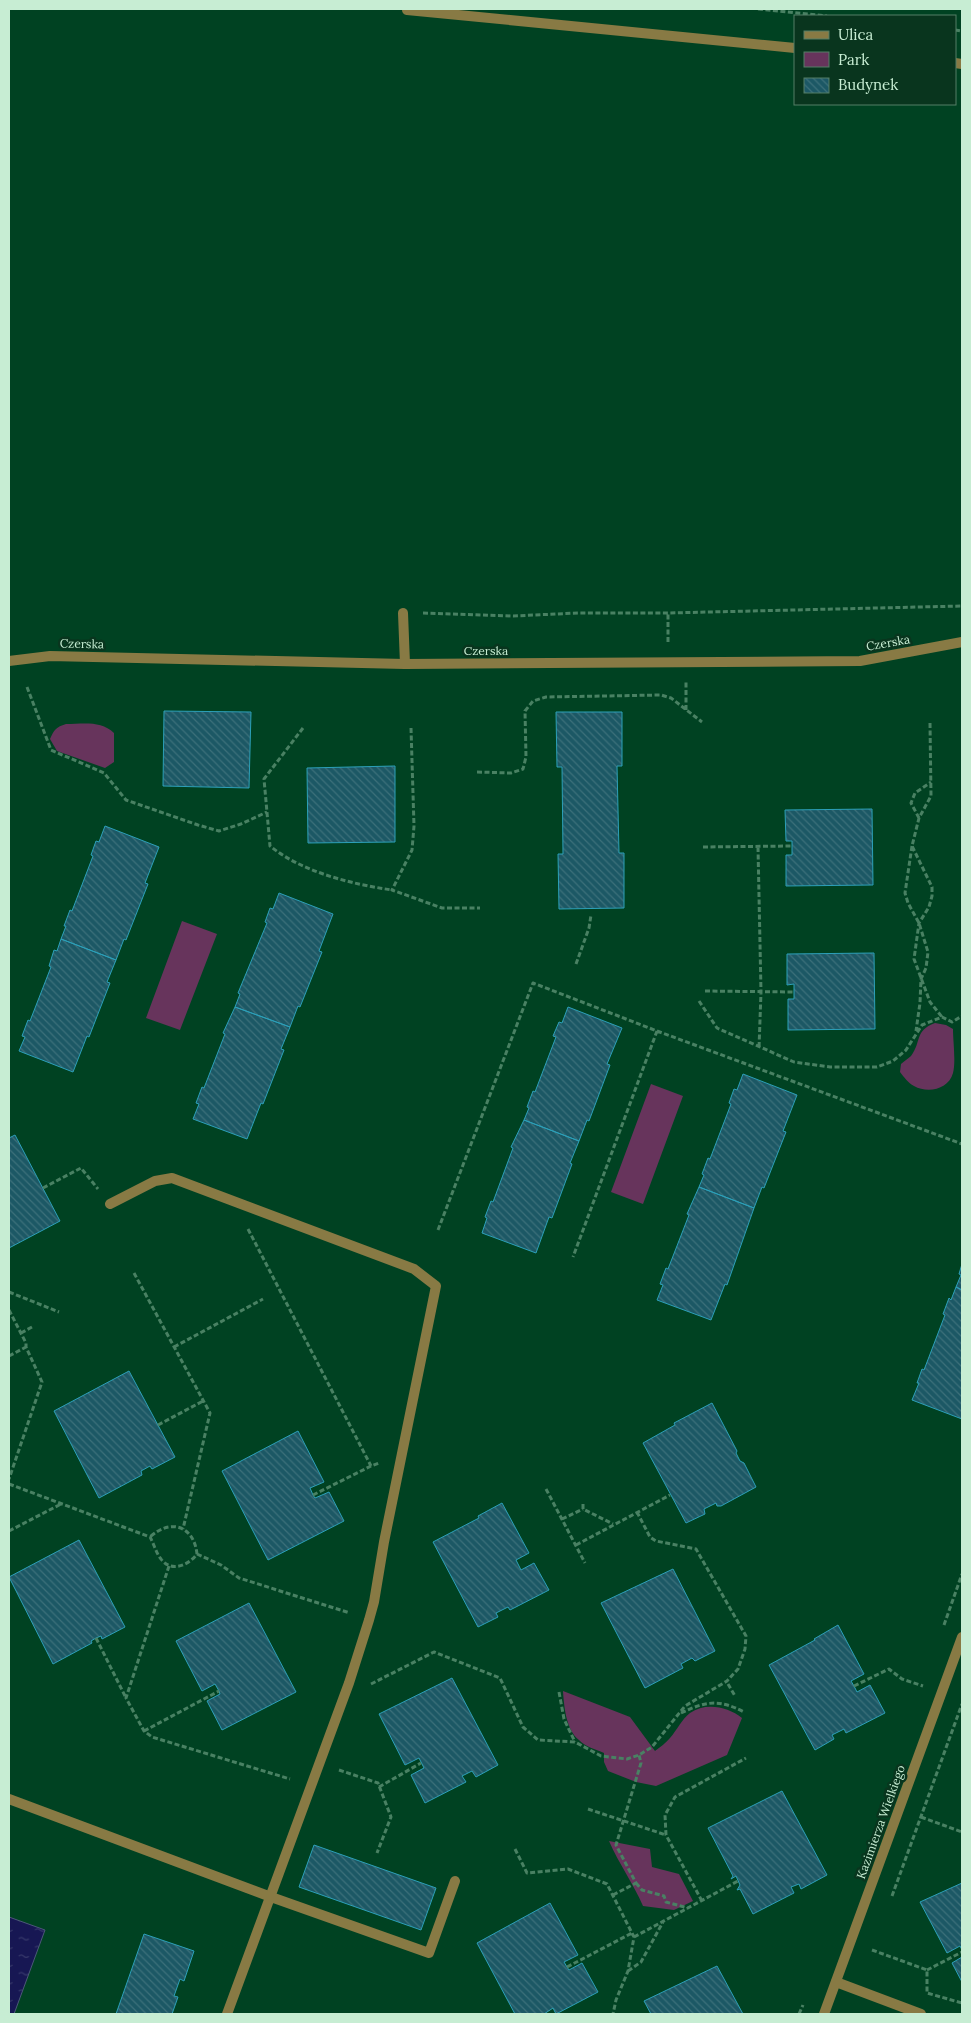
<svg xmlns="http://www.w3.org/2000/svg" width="971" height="2023" font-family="Lora,serif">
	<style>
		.green { fill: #67345c }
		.water { fill: url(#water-ripples); stroke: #4c5779 }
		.building { fill: url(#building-back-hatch); stroke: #2ca0b9 }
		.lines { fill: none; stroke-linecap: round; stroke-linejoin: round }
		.path { stroke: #498163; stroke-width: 3; stroke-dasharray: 5 2.5; stroke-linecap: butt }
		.service { stroke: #887a44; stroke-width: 10 }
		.minor { stroke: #887a44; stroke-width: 10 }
		.labels { text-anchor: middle; stroke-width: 5; stroke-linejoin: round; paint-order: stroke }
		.street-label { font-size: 12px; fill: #c7edd3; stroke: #09351e }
	</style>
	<defs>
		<pattern id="water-ripples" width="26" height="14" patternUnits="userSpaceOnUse" patternTransform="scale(1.25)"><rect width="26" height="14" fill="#171753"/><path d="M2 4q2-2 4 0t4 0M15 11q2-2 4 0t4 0" fill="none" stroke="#37396b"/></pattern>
		<pattern id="building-back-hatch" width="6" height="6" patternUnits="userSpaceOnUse" patternTransform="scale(1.25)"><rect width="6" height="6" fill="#1c5865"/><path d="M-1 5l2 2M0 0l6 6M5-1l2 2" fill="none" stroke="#3c707a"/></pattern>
	</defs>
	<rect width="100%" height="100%" fill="#004222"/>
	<!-- green -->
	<path class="green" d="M66 724C82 724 101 720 114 733V762L105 768 57 751 50 739C54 730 56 727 66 724Z
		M182 921 217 934 180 1030 146 1018Z
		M935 1023 946 1025 953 1029C953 1041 956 1062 953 1073 949 1089 928 1094 914 1086 908 1083 904 1077 900 1072L901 1064C904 1061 908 1059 911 1056 922 1041 914 1031 935 1023Z
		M651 1084 683 1096 643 1204 611 1192Z
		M563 1691 630 1717 655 1751C660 1747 666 1743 670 1738 677 1730 682 1719 690 1713 706 1702 728 1707 742 1718L727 1755 656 1786 636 1782 608 1771 604 1762V1753C595 1749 586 1747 579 1740 566 1730 564 1706 563 1691Z
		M609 1841 650 1849 652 1867 679 1874 693 1901 674 1910 643 1906C633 1883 619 1864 609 1841Z"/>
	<!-- water -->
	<path class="water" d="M9 1917 45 1930 14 2014H9Z"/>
	<!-- building -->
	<path class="building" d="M164 711 251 712 249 788 163 786Z
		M556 712H622V766H617L619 853H624V908L559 909 558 854H563L562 767H557Z
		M395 766V842L308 843 307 768Z
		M872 809 873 885 786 886V855H792V841H786L785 810Z
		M105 826 159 847 145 883 148 884 126 940 124 939 116 960 61 939 66 926H64L70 910 72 911 93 856 91 855 96 841 99 842Z
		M279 893 333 914 319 951 322 952 300 1007 298 1006 290 1027 235 1007 240 994 238 993 267 923 265 922 270 908 273 909Z
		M61 939 116 960 107 982 110 983 89 1037 87 1036 73 1072 19 1051 25 1037 22 1036 28 1020 30 1021 51 967 49 966 54 950 57 951Z
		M874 953 875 1029 788 1030V999H794V984L787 985V954Z
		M235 1007 290 1027 281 1049 284 1050 263 1104 261 1103 247 1139 193 1119 199 1104 196 1103 202 1087 204 1088 225 1034 223 1033Z
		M568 1007 622 1028 607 1064 610 1065 589 1121 587 1120 579 1141 524 1120 529 1108 527 1107 533 1091 535 1092 556 1037 553 1036 559 1022 562 1023Z
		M743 1074 797 1095 783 1131 786 1132 764 1188 762 1187 754 1208 699 1187 704 1175 702 1174 708 1158 710 1159 731 1104 729 1103 734 1089 737 1090Z
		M524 1120 579 1141 570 1163 572 1164 552 1218 549 1217 536 1253 482 1233 487 1218 485 1217 491 1201 493 1202 513 1148 511 1147Z
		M15 1135 60 1221 9 1248V1138Z
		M699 1187 754 1208 727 1285 725 1284 711 1320 657 1300 663 1285 660 1284 666 1268 668 1269 689 1215 687 1214Z
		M962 1264V1290L956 1287 961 1275 959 1274Z
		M956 1287 962 1290V1419L912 1400 919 1383H917L922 1369 924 1370 945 1315 943 1314 949 1298 951 1300Z
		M129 1371 175 1457 152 1469 150 1466 141 1471 142 1475 99 1498 54 1411Z
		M712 1403 737 1451 736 1453 740 1461 744 1463 756 1487 721 1506H717L716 1503 704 1509 705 1514 686 1523 643 1443 675 1425 674 1423Z
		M298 1431 324 1482 310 1488 313 1495 315 1498 329 1492 344 1521 268 1560 222 1471Z
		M502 1503 529 1553 516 1560 521 1570 534 1563 549 1590 510 1610 508 1607 496 1613 498 1617 478 1627 433 1542 479 1518 478 1516Z
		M79 1540 125 1627 102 1639 101 1636 96 1638 91 1641 92 1643 53 1664 9 1577Z
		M673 1569 715 1651 695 1661 692 1658 681 1664 683 1668 645 1688 601 1603Z
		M249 1603 296 1692 222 1730 207 1701 220 1694 219 1691 215 1684 202 1691 176 1641Z
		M838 1625 864 1674 851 1681 854 1686 857 1692 870 1685 885 1713 846 1733 844 1729 832 1735 834 1739 815 1750 769 1665 815 1640 814 1639Z
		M452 1678 498 1765 476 1777 472 1771 462 1776 466 1782 425 1803 411 1775 424 1768 419 1758 405 1765 379 1714Z
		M782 1791 827 1875 801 1889 799 1884 791 1887 794 1893 753 1914 740 1889 737 1890 740 1885 736 1876 731 1879 733 1876 708 1828Z
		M314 1845 436 1888 421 1930 299 1887Z
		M962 1883V1950L960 1946 947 1953 920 1902Z
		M550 1903 578 1955 564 1962 567 1967 569 1970 582 1963 598 1992 556 2014 553 2008 544 2014H515L477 1943Z
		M144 1934 194 1951 184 1981 180 1979 174 1996 178 1997 172 2014H116Z
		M962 1957V1982L952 1963Z
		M717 1966 743 2014H651L644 2001Z"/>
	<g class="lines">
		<!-- path -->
		<path class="path" d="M758 9 827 16
			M955 30 962 31
			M423 613 513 616 578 613H668L962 606
			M668 642V613
			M27 687 51 750 104 773 126 800 198 825 219 831 241 824 267 812
			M686 710V682
			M930 723 931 796 919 818 912 846 932 887V896L929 907 919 923 914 959 930 1002 942 1017
			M303 728 264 779 270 846C302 872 351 884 392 890
			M411 728 414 826 412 850 392 890 442 908H480
			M477 772 511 773 523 769 526 757 525 711 533 701 546 697 661 695 671 698 702 722
			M919 818 911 803 915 793 931 782
			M912 846 905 893 908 903 919 923 928 952 926 968 921 979 920 1003 916 1031
			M703 847 792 846
			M758 847 761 992 759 1048
			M576 964 589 928 591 915
			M705 991 794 992
			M699 1001 717 1028 794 1062 830 1067H877L893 1061 906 1050 922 1025 942 1017 952 1022 962 1016
			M657 1031 962 1144
			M43 1188 81 1168 98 1189
			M248 1229 371 1466
			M438 1230 533 983 657 1031 573 1257
			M134 1273 210 1413 183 1529
			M9 1292 59 1312
			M9 1310 26 1343V1347L42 1382 9 1479
			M21 1333 32 1327
			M174 1347 263 1299
			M9 1356 26 1347
			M158 1425 203 1401
			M9 1484 150 1537C154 1544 156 1553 161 1559 171 1573 189 1565 197 1554 194 1526 171 1518 150 1537
			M546 1489 585 1563
			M313 1495 371 1466 379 1463
			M583 1504V1509L613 1524
			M562 1519 583 1509
			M9 1531 61 1504
			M576 1545 670 1495
			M197 1554 221 1565 239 1578 350 1613
			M169 1566 126 1698 144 1731 152 1737 290 1779
			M944 1625 962 1574
			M96 1638 126 1698
			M371 1684 434 1652 500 1678 523 1727 538 1740 575 1742 601 1756 627 1759 639 1755 652 1747 685 1706 727 1681 738 1669 745 1649 746 1636 696 1549 656 1541 650 1537 637 1512
			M728 1684 735 1696
			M854 1686 889 1669 902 1679 923 1686
			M559 1692 564 1719 575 1742
			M681 1713C706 1701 719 1699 744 1712
			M144 1731 219 1691
			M339 1770 378 1783 391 1817 377 1853
			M379 1787 421 1763
			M588 1809 666 1835
			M921 1817 962 1832
			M515 1849 527 1873 568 1869 607 1884 634 1937 628 1971 616 2000 613 2014
			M636 1883 642 1890 664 1896 666 1902 688 1908
			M613 1895 636 1883 616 1845 641 1763 639 1755
			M892 1896 962 1704
			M702 1901 666 1835 665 1815 675 1797 746 1758
			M634 1937 738 1881
			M872 1950 927 1970V1993L962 2003
			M567 1967 632 1933
			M927 1970 962 1952
			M628 1971 641 1962 663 1922
			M799 2014 803 2005"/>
		<!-- service -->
		<path class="service" d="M407 10 795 48
			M955 63 962 64
			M403 613 405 664
			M110 1204 155 1181 172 1178 414 1269 436 1286 384 1542 374 1602 369 1620 349 1683 227 2014
			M9 1799 271 1897 429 1953 455 1881
			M836 1982 921 2014"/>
		<!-- minor -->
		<path class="minor" d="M9 661 50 656 405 664 860 661 962 642
			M824 2014 962 1637"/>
	</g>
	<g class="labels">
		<!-- street labels -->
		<g class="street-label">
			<text transform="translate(888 643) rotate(-10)" y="4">Czerska</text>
			<text transform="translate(82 644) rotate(1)" y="4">Czerska</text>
			<text x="486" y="655">Czerska</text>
			<text transform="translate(881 1822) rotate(-70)" y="4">Kazimierza Wielkiego</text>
		</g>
	</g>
	<!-- border -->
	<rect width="971" height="2023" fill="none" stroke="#c7edd3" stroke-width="20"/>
	<!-- legend -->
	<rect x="794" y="15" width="162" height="90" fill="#09351e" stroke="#557f66"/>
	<rect x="804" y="31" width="25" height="8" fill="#887a44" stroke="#557f66"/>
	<text x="838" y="40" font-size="15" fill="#c7edd3">Ulica</text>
	<rect x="804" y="52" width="25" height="15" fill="#67345c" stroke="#557f66"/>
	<text x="838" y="65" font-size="15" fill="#c7edd3">Park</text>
	<rect x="804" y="78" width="25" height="15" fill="url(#building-back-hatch)" stroke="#557f66"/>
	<text x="838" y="90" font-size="15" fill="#c7edd3">Budynek</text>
</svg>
